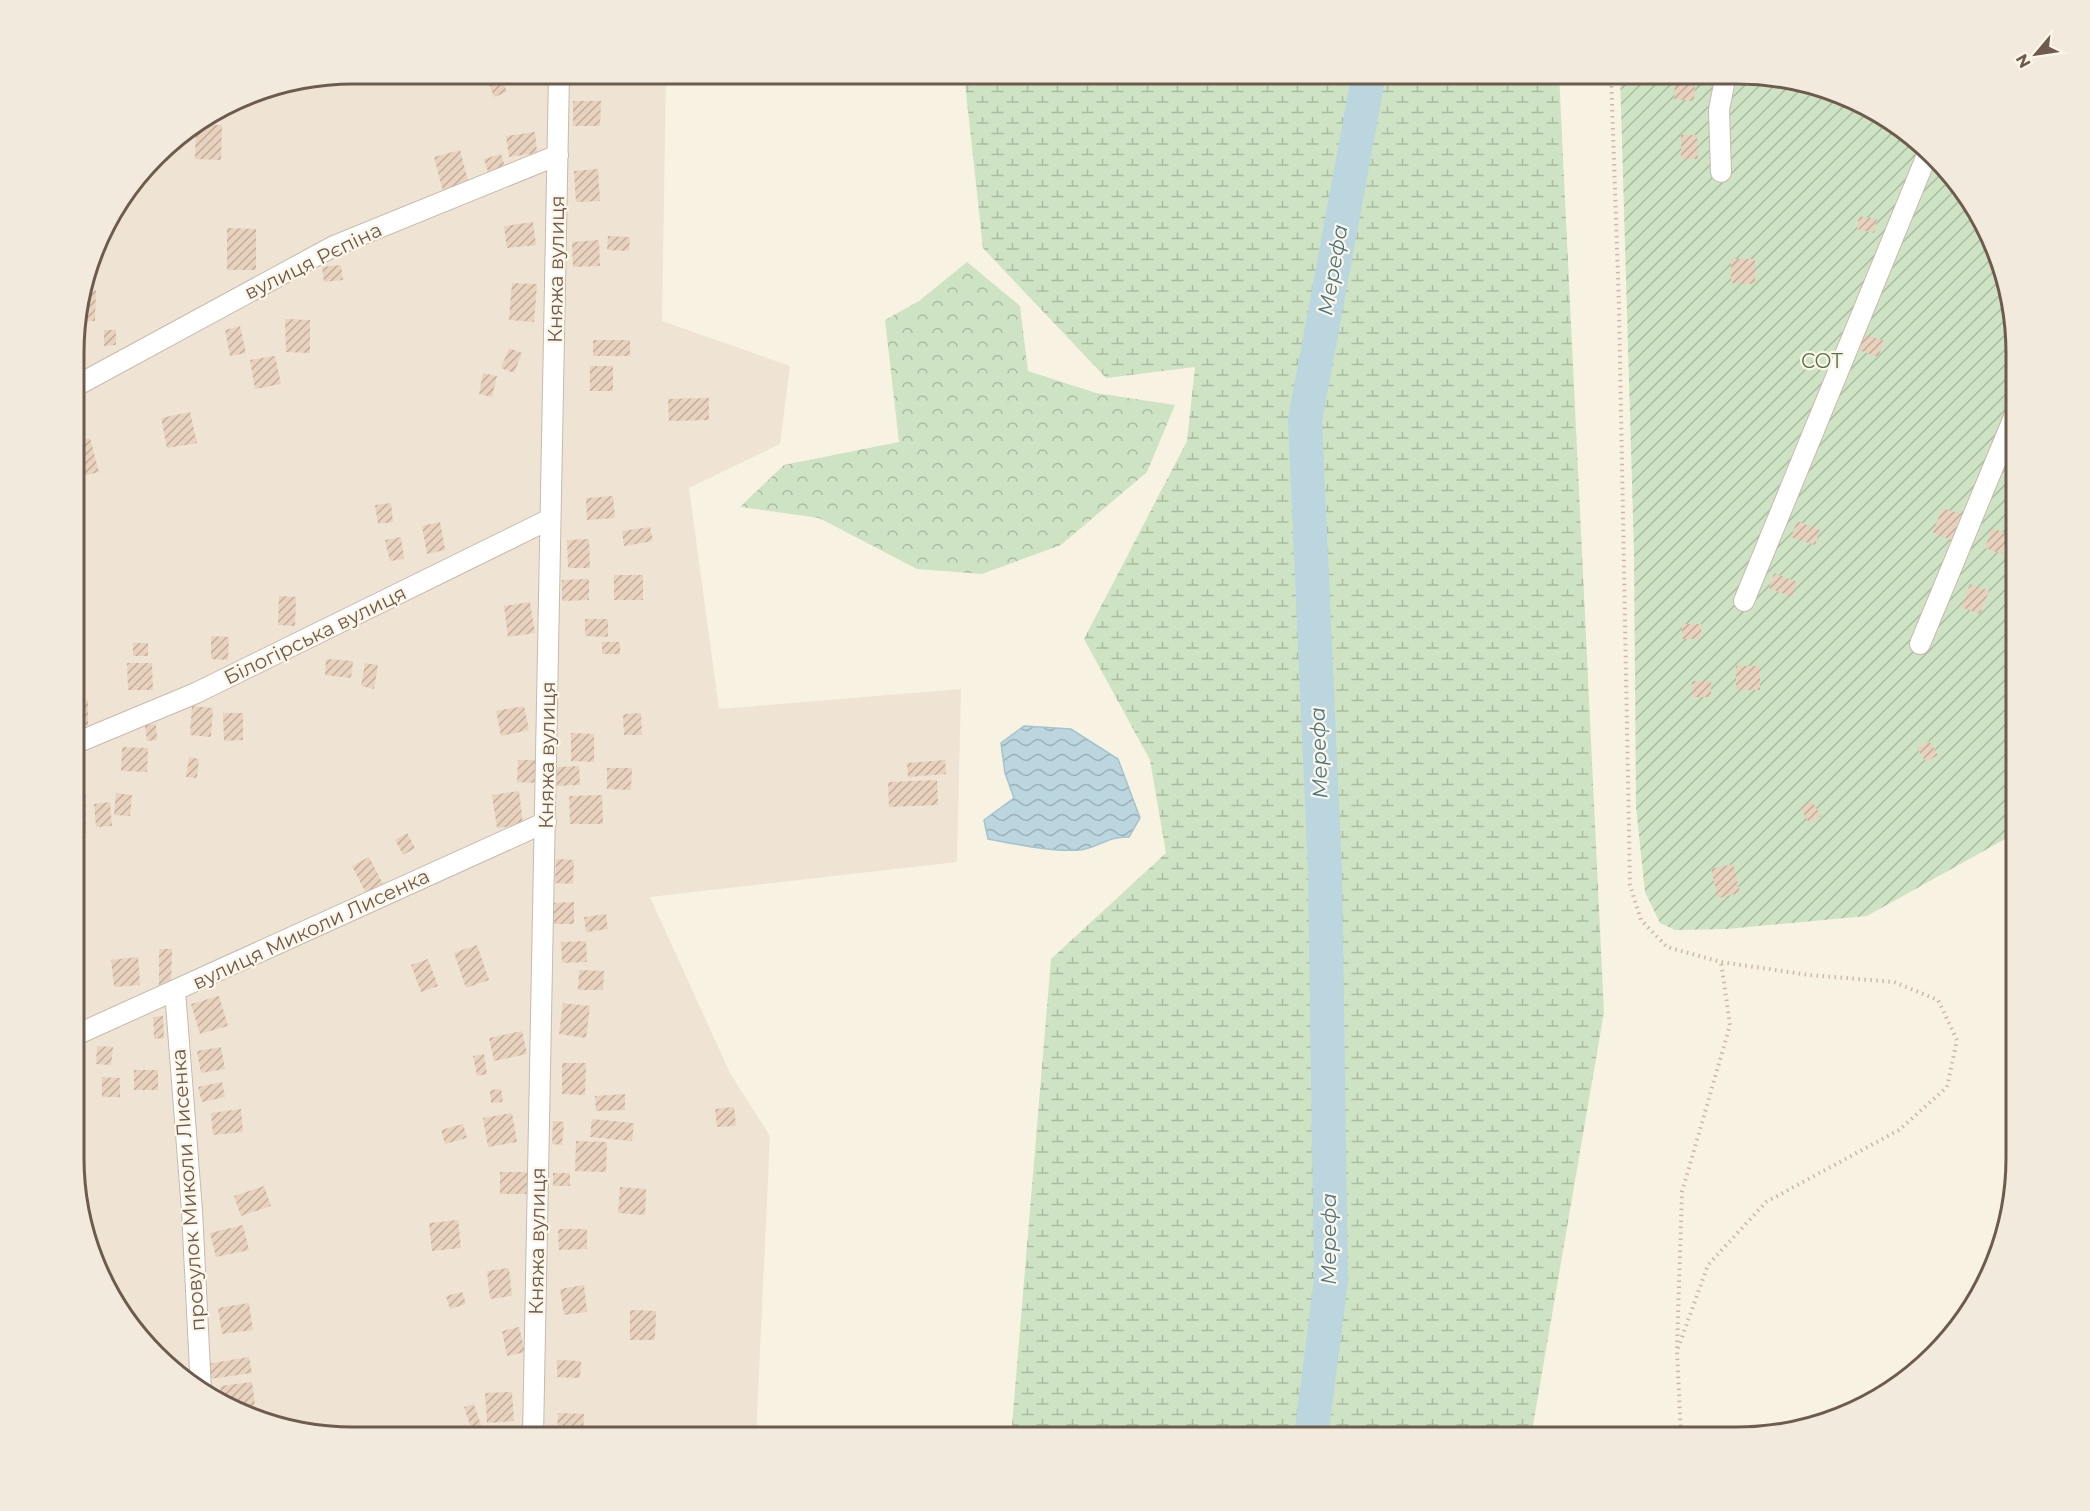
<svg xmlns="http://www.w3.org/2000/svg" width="2090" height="1511" font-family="Montserrat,sans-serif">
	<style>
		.residential { fill: #efe4d3 }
		.forest { fill: url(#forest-crowns) }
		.wetland { fill: url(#wetland-marsh) }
		.garden { fill: url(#garden-furrows) }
		.water { fill: url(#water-waves); stroke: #a3c4cf; stroke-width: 1.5 }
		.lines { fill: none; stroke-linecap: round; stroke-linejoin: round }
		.river { stroke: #bbd6df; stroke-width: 34 }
		.building { fill: url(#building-hatch) }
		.minor-casing { stroke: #c7baac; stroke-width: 22 }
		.path { stroke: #ceb7a3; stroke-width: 4; stroke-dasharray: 1.5 4.5; stroke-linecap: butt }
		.minor { stroke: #fff; stroke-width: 20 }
		.labels { text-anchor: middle; stroke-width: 4.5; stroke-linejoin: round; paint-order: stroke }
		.street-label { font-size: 20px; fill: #6d5b4d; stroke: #fcf6e9 }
		.park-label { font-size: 20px; fill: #53774a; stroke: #fcf6e9 }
		.water-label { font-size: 21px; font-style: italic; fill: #4d7683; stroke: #fcf6e9 }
		.rim { fill: none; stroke: #6d5b4d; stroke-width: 3 }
	</style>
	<defs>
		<pattern id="forest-crowns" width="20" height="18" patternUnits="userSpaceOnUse" patternTransform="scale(1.5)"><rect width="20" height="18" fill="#cee3c4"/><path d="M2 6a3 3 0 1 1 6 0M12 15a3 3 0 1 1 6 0" fill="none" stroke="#abbba1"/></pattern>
		<pattern id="wetland-marsh" width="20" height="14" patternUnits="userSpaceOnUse" patternTransform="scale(1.5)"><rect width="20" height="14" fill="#cee3c4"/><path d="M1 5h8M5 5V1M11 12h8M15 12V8" fill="none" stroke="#abbba1"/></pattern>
		<pattern id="garden-furrows" width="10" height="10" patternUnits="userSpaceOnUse" patternTransform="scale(1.5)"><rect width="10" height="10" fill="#cee3c4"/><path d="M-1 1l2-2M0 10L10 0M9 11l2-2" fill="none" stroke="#abbba1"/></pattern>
		<pattern id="water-waves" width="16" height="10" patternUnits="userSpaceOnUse" patternTransform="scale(1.5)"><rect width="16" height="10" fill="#bbd6df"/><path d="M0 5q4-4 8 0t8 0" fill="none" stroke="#9cb1b7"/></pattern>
		<pattern id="building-hatch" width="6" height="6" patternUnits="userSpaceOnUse" patternTransform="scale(1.5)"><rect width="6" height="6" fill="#e8d2bd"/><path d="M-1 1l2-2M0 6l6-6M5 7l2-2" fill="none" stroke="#c0ad9c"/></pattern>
	</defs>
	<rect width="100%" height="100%" fill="#f8f2e3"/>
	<!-- residential -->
	<path class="residential" d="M353 74H666L662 321 790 366 780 444 689 488 719 709 961 689 957 862 650 897 730 1073 770 1136 756 1437H335L263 1423 182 1380 111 1298 76 1194V317L102 229 168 143 246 95Z"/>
	<!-- forest -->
	<path class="forest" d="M967 262 1020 306 1028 371 1096 393 1175 405 1147 472 1061 545 982 574 917 569 819 518 740 507 784 465 899 442 885 320 919 301Z"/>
	<!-- wetland -->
	<path class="wetland" d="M964 74H1559L1604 1012 1531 1437H1011L1051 959 1166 853 1150 760 1084 639 1187 441 1195 367 1106 378 983 248Z"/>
	<!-- garden -->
	<path class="garden" d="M1620 74H1755L1844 95 1908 131 1988 229 2016 335V833L1867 916 1726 929 1675 930 1660 923 1645 892 1636 807 1634 551Z"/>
	<!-- water -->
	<path class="water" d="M1024 726 1071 729 1118 759 1140 818 1129 837C1108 836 1098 848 1080 850 1052 852 1016 844 988 839L984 820 1014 798 1005 773 1001 743Z"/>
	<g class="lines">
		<!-- river -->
		<path class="river" d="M1311 1437 1331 1280 1325 871 1305 420 1369 74"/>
	</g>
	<!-- building -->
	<path class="building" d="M500 74 507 92 494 97 487 79Z
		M508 74H535V77L508 79Z
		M1675 81 1695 83 1694 101 1674 99Z
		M573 101H601L600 126H573Z
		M198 125H222L221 160 195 159 196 126Z
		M535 132 537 153 509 157 506 136Z
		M1681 135H1697L1698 159H1681Z
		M460 150 469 184 443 191 434 157Z
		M501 154 505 167 488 172 484 159Z
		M598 169 600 201 576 202 574 171Z
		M1859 216 1877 219 1874 233 1857 229Z
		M533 222 536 245 507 248 504 226Z
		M227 228 256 229V270H227Z
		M608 236 630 237 629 251 607 250Z
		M599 240 600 266 573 267 572 242Z
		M1731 259H1755V284L1731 283Z
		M341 265 343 280 324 282 322 267Z
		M512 283 537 284 534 322 509 320Z
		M85 290H96L95 321H84Z
		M285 319 310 320V353L286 352Z
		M240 326 246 353 230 356 225 330Z
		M104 330H116V345L104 346Z
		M1864 334 1884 341 1878 357 1859 350Z
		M593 340H630V356H593Z
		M509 348 522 353 514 373 501 368Z
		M275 356 281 384 255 389 250 360Z
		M590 366H613V391H590Z
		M483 373 497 376 492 397 479 394Z
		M709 398V420L669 421 668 399Z
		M190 412 197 443 167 448 161 418Z
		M90 438 99 472 82 476 76 454V442Z
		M613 496 615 518 587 520 586 498Z
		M391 503 393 522 378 524 375 505Z
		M1942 508 1961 514 1952 540 1933 533Z
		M1797 521 1820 530 1815 545 1791 537Z
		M440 522 445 550 427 554 422 526Z
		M650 527 653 541 624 546 622 531Z
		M1992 528 2009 534 2002 554 1985 548Z
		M401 537 404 559 390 561 385 540Z
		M589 539 590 568H568L567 540Z
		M1774 573 1797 582 1792 597 1769 588Z
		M614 575H643V600H614Z
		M589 579V600L562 601V580Z
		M1970 584 1989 591 1980 614 1961 607Z
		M279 596 296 597 295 626 278 625Z
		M530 602 535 633 508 637 504 606Z
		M585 619H608V637L585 636Z
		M1682 624H1701V639H1682Z
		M211 636 229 637 228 660 211 659Z
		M602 642H620V654H602Z
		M133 643H148V656H133Z
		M326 659 353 661 351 678 325 675Z
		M127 663H152L153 690H128Z
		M365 663 378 665 374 689 361 686Z
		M1736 666H1760V690H1736Z
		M1692 681H1711V697H1692Z
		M76 700H88V725H76Z
		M192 706 213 708 211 737 190 735Z
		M524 706 529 730 501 736 496 711Z
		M223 713H243V740L224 741Z
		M641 713 642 735H624L623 714Z
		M156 724 157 740 147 741 145 725Z
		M571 733 594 734V762L571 761Z
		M1929 741 1938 755 1926 762 1917 748Z
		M122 747 148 748 147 772 121 771Z
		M189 757 199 759 197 778 186 777Z
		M518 760H535V783L517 782Z
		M945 760 946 774 908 777 907 763Z
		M579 766 580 785 557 786V767Z
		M607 768H632L631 790 607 789Z
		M937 780 938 805 889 807 888 782Z
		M519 791 523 825 497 828 492 795Z
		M116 793 132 795 130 816 114 815Z
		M76 794H86V833H76Z
		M602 795 603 824H570L569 796Z
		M1812 801 1821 816 1809 823 1800 807Z
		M110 802 112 826 96 827 94 804Z
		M407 833 415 848 403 855 395 840Z
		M369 857 383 884 366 893 352 866Z
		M556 859 574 860 573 884 555 883Z
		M1733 864 1740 893 1718 898 1711 869Z
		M574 902V924H554V903Z
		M606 914 608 929 586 932 584 917Z
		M586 941 587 962 562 963 561 942Z
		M477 945 489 980 466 988 454 953Z
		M159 949H172L171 985H159Z
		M138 957 140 985 114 987 111 960Z
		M428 959 438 986 421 992 411 965Z
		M579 970 604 971 603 990H578Z
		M219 996 228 1026 200 1034 191 1004Z
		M563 1003 590 1006 586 1038 559 1034Z
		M163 1016 164 1038 154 1039 153 1017Z
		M522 1031 527 1054 494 1061 489 1038Z
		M97 1046 113 1047 111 1065 96 1064Z
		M221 1047 225 1069 201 1073 197 1051Z
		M484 1054 487 1074 477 1076 473 1056Z
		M562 1063H586L585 1095 562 1094Z
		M76 1065H83V1100L76 1101Z
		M134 1070H158V1090H134Z
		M102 1077 120 1078V1097H102Z
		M222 1082 225 1097 202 1102 198 1087Z
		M501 1089 503 1102 491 1103 490 1090Z
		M625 1094V1110L596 1111 595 1096Z
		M734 1107 736 1126 717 1127 715 1109Z
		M241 1109 243 1132 213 1135 211 1113Z
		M512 1113 517 1142 488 1147 483 1118Z
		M592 1119 634 1123 632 1141 590 1137Z
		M553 1121 564 1122 562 1145 552 1144Z
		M463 1124 467 1138 445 1144 441 1130Z
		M576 1141 607 1142 606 1172 575 1171Z
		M500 1172H528V1194H500Z
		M553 1173H570V1186H553Z
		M264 1186 271 1206 241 1216 234 1196Z
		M620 1187 646 1189 645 1215 618 1213Z
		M458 1220 461 1248 432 1251 429 1223Z
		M243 1225 249 1250 216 1257 210 1233Z
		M558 1229H587V1249L559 1250Z
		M509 1268 512 1296 490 1299 487 1271Z
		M584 1285 587 1312 564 1315 560 1289Z
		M462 1292 466 1304 450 1309 446 1296Z
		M249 1303 253 1330 222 1334 218 1308Z
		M630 1310 656 1311 655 1340H630Z
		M519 1327 525 1352 507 1356 502 1331Z
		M249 1357 252 1373 209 1379 207 1364Z
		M557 1360 581 1361 580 1378 557 1377Z
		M252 1382 256 1412 245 1413 222 1401 220 1386Z
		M512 1392 514 1421 487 1423 485 1393Z
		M474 1404 482 1428 472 1431 464 1407Z
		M558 1413 584 1414 583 1437H557Z"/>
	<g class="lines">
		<!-- minor casing -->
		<g class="minor-casing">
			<path id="minor" d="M1721 172 1719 110 1726 74
				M76 386 334 246 558 155
				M1744 601 1927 155
				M1920 644 2016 412
				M76 743 196 693 550 519
				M175 991 192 1211 201 1390
				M76 1035 546 822
				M533 1437 559 74"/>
		</g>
		<!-- path -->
		<path class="path" d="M1611 74 1619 306 1630 885 1641 920 1667 947 1721 962 1809 975 1894 982 1938 1000 1957 1040 1947 1087 1899 1130 1766 1202 1708 1265 1677 1351 1681 1437
			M1677 1348 1682 1192 1730 1025 1721 962"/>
		<!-- minor -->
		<use href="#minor" class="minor"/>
	</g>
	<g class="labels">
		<!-- street labels -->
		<g class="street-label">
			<text transform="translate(313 261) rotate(-26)" y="7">вулиця Рєпіна</text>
			<text transform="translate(556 269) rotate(-89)" y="7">Княжа вулиця</text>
			<text transform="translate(315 635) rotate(-26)" y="7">Білогірська вулиця</text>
			<text transform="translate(547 755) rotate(-89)" y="7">Княжа вулиця</text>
			<text transform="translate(311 929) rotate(-25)" y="7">вулиця Миколи Лисенка</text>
			<text transform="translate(188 1190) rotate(-94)" y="7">провулок Миколи Лисенка</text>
			<text transform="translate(537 1241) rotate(-89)" y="7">Княжа вулиця</text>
		</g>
		<!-- park labels -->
		<g class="park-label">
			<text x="1822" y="368">СОТ</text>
		</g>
		<!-- water labels -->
		<g class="water-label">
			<text transform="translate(1333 270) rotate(-80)" y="7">Мерефа</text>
			<text transform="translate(1319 753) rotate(-92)" y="7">Мерефа</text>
			<text transform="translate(1329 1239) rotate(-90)" y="7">Мерефа</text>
		</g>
	</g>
	<!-- crop -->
	<path d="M0 0H2090V1511H0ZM353 84H1737A269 269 0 0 1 2006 353V1158A269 269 0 0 1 1737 1427H353A269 269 0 0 1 84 1158V353A269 269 0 0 1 353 84Z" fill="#f1eadd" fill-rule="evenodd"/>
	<path class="rim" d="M353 84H1737A269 269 0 0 1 2006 353V1158A269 269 0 0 1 1737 1427H353A269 269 0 0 1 84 1158V353A269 269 0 0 1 353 84Z"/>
	<!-- north arrow -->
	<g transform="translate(2036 54) rotate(241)" stroke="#fcf6e9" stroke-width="4.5" paint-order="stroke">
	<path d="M0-4.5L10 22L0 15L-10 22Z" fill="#6d5b4d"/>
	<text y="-9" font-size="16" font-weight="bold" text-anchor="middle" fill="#6d5b4d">N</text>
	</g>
</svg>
